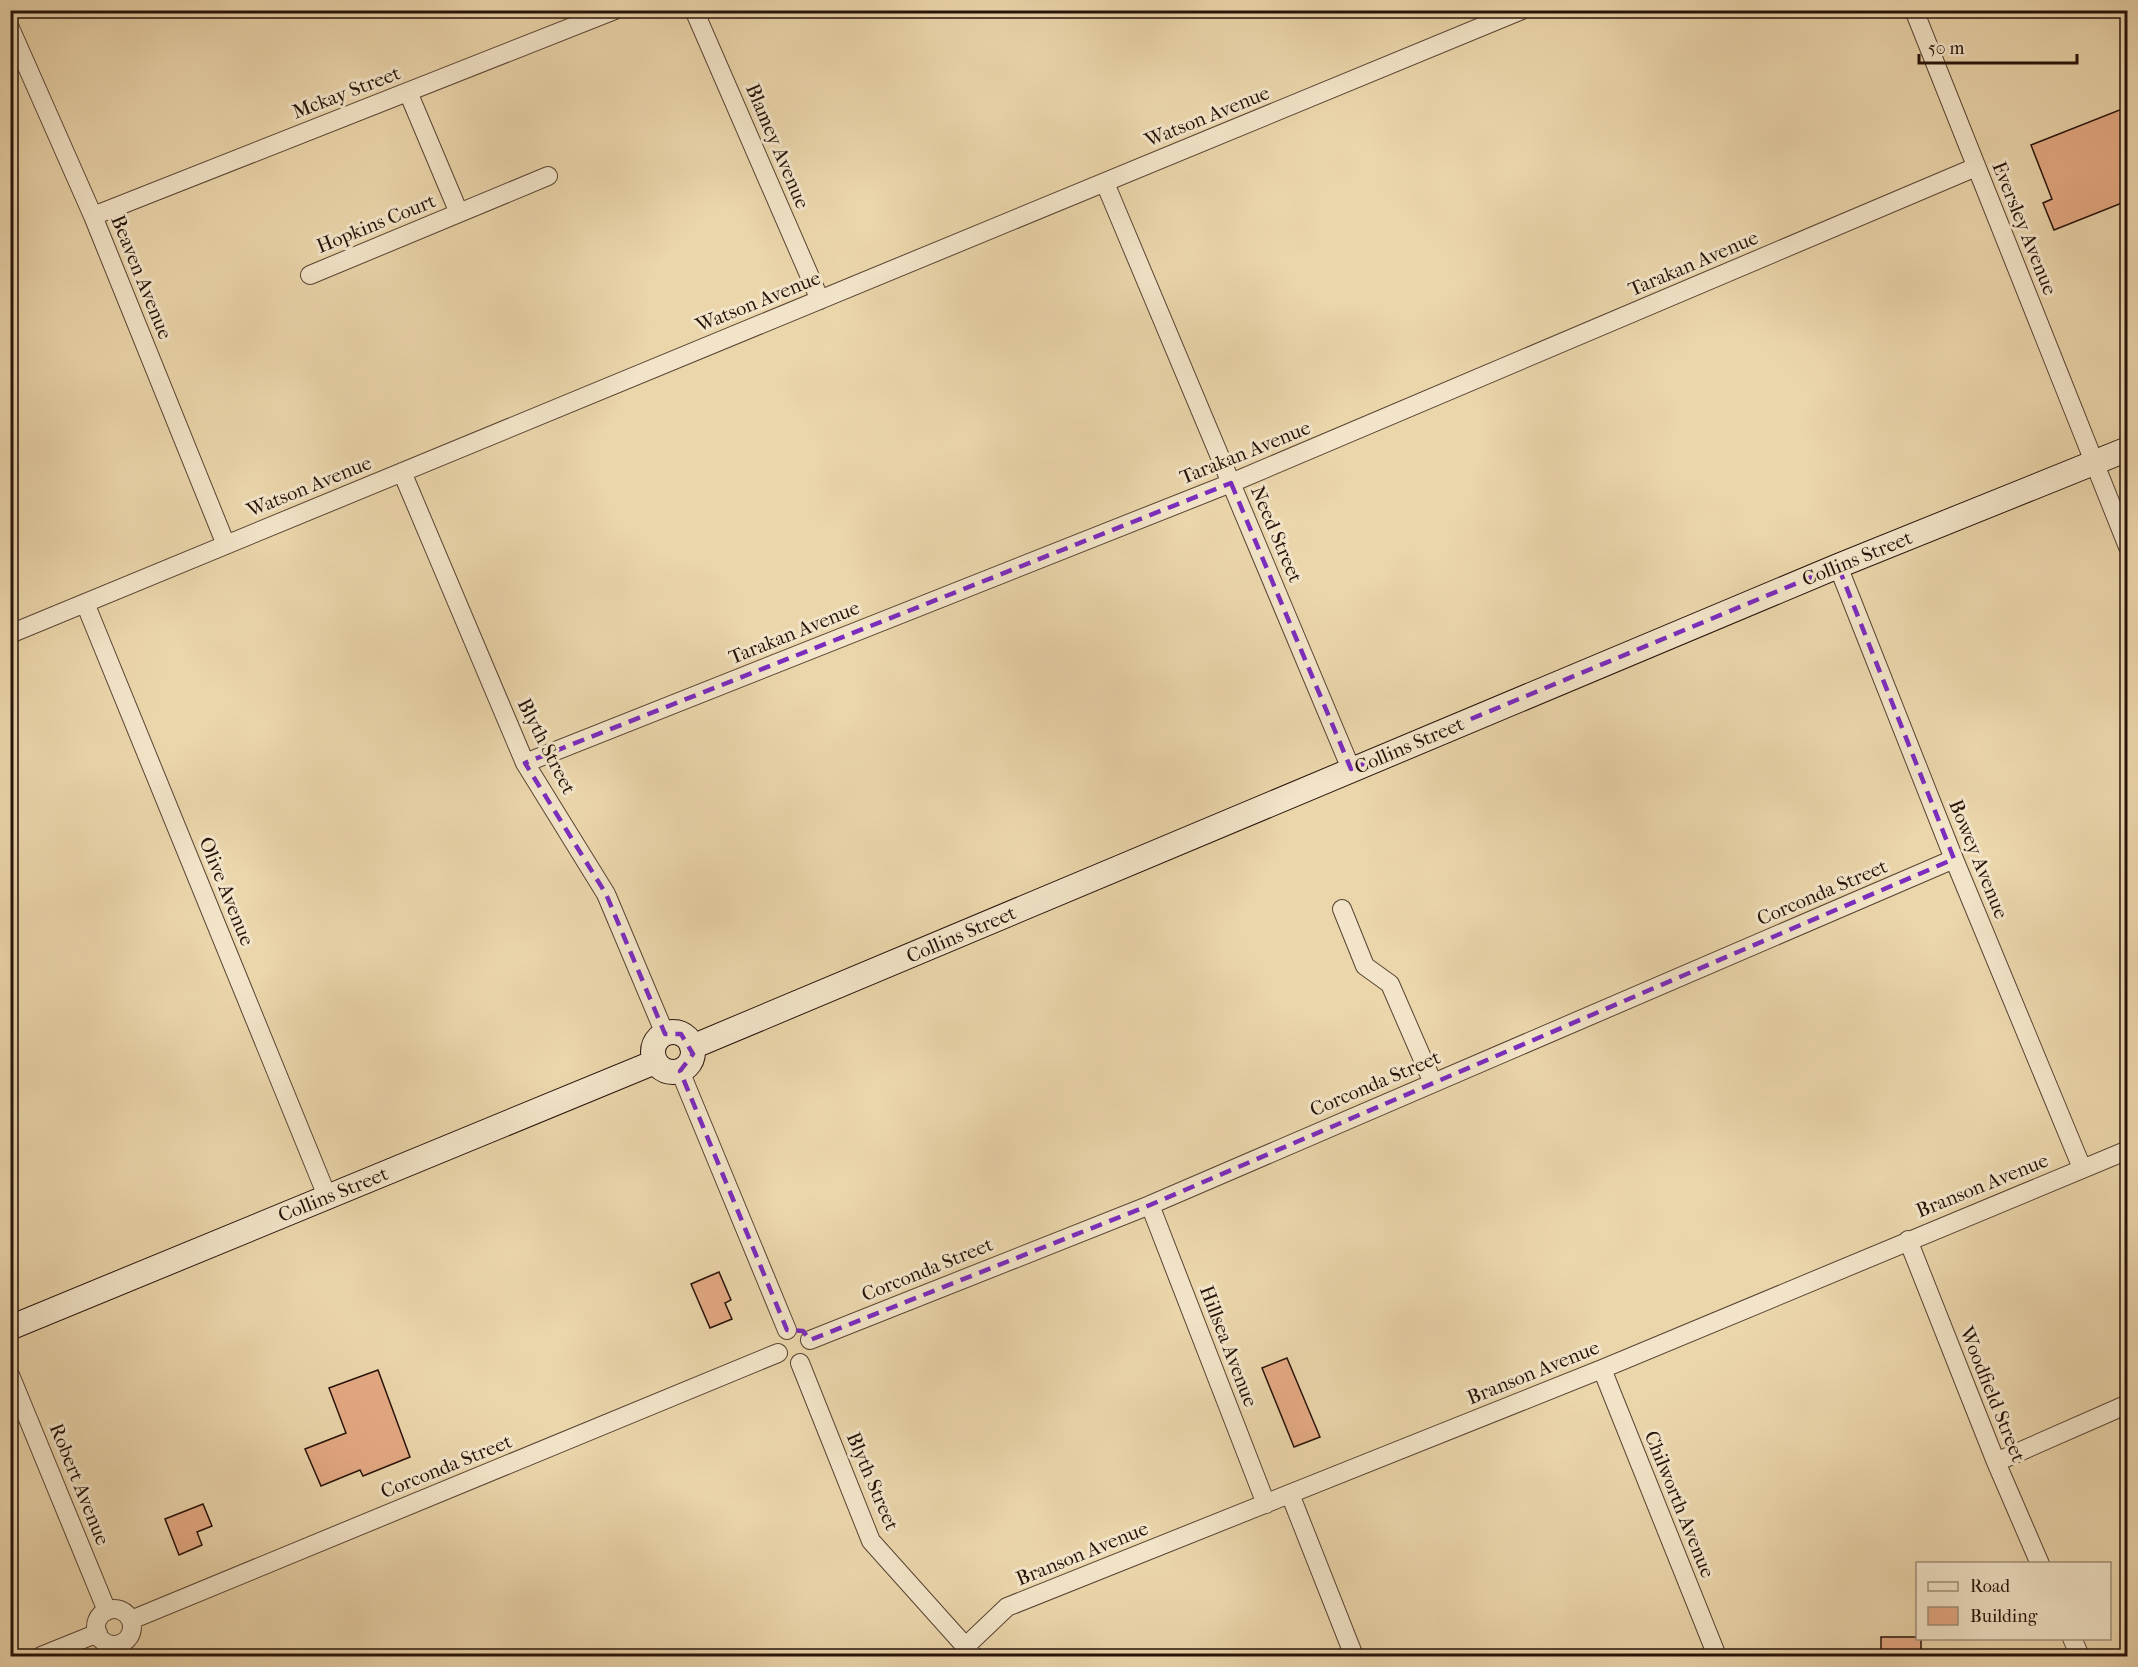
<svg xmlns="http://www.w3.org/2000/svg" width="2138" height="1667" font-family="'IM FELL French Canon',serif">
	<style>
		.building { fill: #e5aa84; stroke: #27130a; stroke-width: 1.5 }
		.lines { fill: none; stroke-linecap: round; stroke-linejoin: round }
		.street-casing { stroke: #584432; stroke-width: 20 }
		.secondary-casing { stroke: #27130a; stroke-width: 26 }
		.path { stroke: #27130a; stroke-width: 4; stroke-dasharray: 1.5 3; stroke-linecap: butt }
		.street { stroke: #f2e4c8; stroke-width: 18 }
		.secondary { stroke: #f2e4c8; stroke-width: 24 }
		.marked { fill: none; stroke: #7b2cbf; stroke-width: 4.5; stroke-dasharray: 12 8; stroke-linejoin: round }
		.labels { text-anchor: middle; stroke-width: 6; stroke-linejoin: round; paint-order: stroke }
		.street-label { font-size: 20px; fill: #27130a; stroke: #f2e4c8 }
	</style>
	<rect width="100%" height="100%" fill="#ebd5ab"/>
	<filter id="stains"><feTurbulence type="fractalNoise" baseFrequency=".00333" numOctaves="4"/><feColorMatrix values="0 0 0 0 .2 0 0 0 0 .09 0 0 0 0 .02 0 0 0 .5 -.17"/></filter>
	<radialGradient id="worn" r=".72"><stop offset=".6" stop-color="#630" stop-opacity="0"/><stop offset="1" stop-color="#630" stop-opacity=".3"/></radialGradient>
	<!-- building -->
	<path class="building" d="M2127 107V201L2054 230 2043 203 2052 199 2031 145Z
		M719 1272 731 1300 725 1303 732 1319 710 1328 691 1284Z
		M1287 1358 1320 1437 1294 1447 1262 1368Z
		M378 1370 410 1457 363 1476 360 1470 321 1486 305 1449 346 1433 329 1388Z
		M203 1504 212 1526 197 1532 202 1545 179 1555 165 1519Z
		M1881 1637H1917L1921 1638V1656H1881Z"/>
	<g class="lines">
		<!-- street casing -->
		<g class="street-casing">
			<path id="street" d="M694 10 820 300
				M1914 10 2128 547
				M10 28 93 216 226 545
				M408 92 459 213
				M1105 183 1351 769
				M93 216 615 10
				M310 275 548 176
				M402 472 525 763 606 894 665 1034
				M1838 566 1954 859 2082 1168
				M85 603 327 1196
				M10 634 1522 10
				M525 763 1231 483 1976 167
				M1342 909 1365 966 1390 984 1433 1083
				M680 1071 787 1330
				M1150 1205 1266 1504
				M1908 1240 1996 1462 2040 1564
				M810 1340 1150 1205 1954 859
				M800 1363 871 1541 974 1656
				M1602 1369 1717 1656
				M10 1375 107 1611
				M1996 1462 2128 1404
				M1290 1494 1354 1656
				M96 1627a18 18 0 1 1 36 0a18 18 0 1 1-36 0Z
				M131 1620 778 1353
				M2072 1638 2080 1656
				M965 1647 1007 1607 1602 1369 2128 1150
				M41 1656 98 1633"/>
		</g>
		<!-- secondary casing -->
		<g class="secondary-casing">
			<path id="secondary" d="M653 1052a20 20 0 1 1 40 0a20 20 0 1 1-40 0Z
				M692 1047 1838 566 2128 449
				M12 1327 655 1062"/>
		</g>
		<!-- path -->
		<path class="path" d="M941 1656 948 1651"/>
		<!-- street -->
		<use href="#street" class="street"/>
		<!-- secondary -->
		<use href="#secondary" class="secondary"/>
	</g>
	<!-- marked area -->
	<path class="marked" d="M1231 483 1351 769 1838 566 1954 859 1150 1205 810 1340 803 1331 787 1330 680 1071 693 1054 681 1034H665L606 894 525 763Z"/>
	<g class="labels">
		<!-- street labels -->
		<g class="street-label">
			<text transform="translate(346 92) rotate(-21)" y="7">Mckay Street</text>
			<text transform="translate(1207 116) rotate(-22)" y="7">Watson Avenue</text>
			<text transform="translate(778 146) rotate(67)" y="7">Blamey Avenue</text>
			<text transform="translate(376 223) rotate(-22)" y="7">Hopkins Court</text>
			<text transform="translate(2025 228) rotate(68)" y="7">Eversley Avenue</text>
			<text transform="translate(1693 263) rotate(-23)" y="7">Tarakan Avenue</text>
			<text transform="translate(142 277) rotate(68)" y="7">Beaven Avenue</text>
			<text transform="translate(758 301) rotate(-22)" y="7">Watson Avenue</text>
			<text transform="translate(1245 452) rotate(-22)" y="7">Tarakan Avenue</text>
			<text transform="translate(309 486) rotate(-22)" y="7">Watson Avenue</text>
			<text transform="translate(1277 534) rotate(67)" y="7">Need Street</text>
			<text transform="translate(1857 558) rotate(-22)" y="7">Collins Street</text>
			<text transform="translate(794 632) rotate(-22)" y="7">Tarakan Avenue</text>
			<text transform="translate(1409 745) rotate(-23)" y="7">Collins Street</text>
			<text transform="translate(547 746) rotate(63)" y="7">Blyth Street</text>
			<text transform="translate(1979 859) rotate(68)" y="7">Bowey Avenue</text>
			<text transform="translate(227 891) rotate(68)" y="7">Olive Avenue</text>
			<text transform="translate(1822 892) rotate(-23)" y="7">Corconda Street</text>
			<text transform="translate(961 934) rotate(-23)" y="7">Collins Street</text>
			<text transform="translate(1375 1083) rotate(-23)" y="7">Corconda Street</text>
			<text transform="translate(1982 1185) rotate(-22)" y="7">Branson Avenue</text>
			<text transform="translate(333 1194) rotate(-22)" y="7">Collins Street</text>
			<text transform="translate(927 1269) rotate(-22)" y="7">Corconda Street</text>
			<text transform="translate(1229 1346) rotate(69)" y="7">Hillsea Avenue</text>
			<text transform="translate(1533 1372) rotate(-22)" y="7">Branson Avenue</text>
			<text transform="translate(1993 1394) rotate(68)" y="7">Woodfield Street</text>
			<text transform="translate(446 1466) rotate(-22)" y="7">Corconda Street</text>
			<text transform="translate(873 1481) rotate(67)" y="7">Blyth Street</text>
			<text transform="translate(80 1484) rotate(68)" y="7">Robert Avenue</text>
			<text transform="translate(1680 1504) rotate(68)" y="7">Chilworth Avenue</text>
			<text transform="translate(1082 1553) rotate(-22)" y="7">Branson Avenue</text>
		</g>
	</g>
	<!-- margin -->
	<rect width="2138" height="1667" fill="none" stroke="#ebd5ab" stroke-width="36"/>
	<rect x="12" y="12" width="2114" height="1643" fill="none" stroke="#27130a" stroke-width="3"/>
	<rect x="18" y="18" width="2102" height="1631" fill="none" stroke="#27130a" stroke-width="1.5"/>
	<!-- legend -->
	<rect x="1916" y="1562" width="195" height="78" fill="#f2e4c8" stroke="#a1907c" stroke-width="1.5"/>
	<rect x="1928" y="1582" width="30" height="9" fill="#f2e4c8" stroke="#a1907c" stroke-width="1.5"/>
	<text x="1970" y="1592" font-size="18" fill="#27130a">Road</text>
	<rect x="1928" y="1607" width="30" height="18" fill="#e5aa84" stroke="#a1907c" stroke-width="1.5"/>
	<text x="1970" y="1622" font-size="18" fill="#27130a">Building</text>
	<!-- scale -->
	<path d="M1919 54v9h158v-9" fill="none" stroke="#27130a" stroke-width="3"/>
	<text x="1928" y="54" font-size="18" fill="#27130a" stroke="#f2e4c8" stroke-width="4.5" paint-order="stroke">50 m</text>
	<rect width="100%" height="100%" filter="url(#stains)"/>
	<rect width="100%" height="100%" fill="url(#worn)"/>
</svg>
